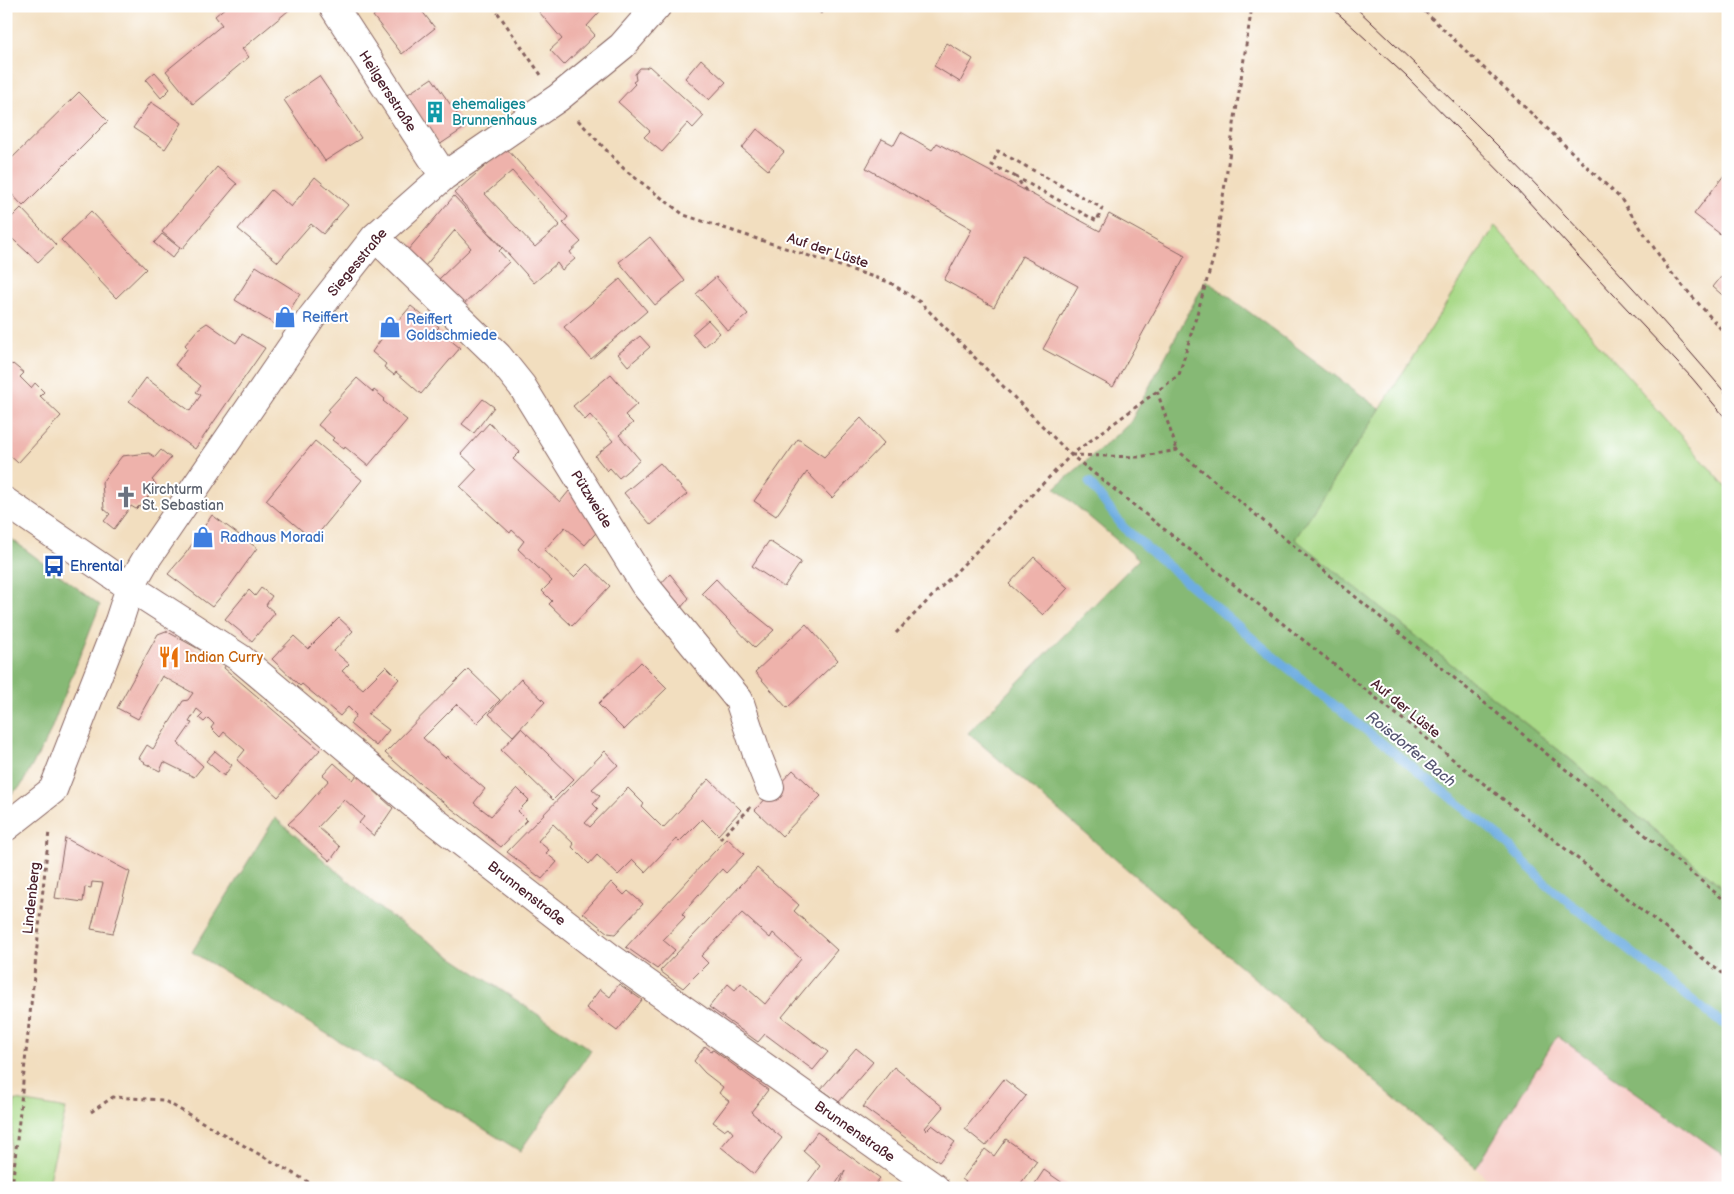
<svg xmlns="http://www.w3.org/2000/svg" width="1734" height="1194" font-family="'Balsamiq Sans',sans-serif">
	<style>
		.built { fill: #f7d0cb }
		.green { fill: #a8d987; stroke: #797c59 }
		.forest { fill: #86b974; stroke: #686c50 }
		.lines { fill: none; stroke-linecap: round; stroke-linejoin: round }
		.stream { stroke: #6eade1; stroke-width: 9 }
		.building { fill: #eeb2ab; fill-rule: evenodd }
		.minor-casing { stroke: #85625f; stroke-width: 30 }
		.path { stroke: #85625f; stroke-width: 3; stroke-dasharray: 4 4; stroke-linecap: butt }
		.minor { stroke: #fff; stroke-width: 28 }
		.tram { stroke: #4a1f2b; stroke-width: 1 }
		.labels { text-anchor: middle; stroke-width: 4; stroke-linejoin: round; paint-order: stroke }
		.street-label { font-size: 14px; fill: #4a1f2b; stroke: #fff }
		.culture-label { font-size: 14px; fill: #0d838f; stroke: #fff; text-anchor: start }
		.shop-label { font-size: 14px; fill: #366cbe; stroke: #fff; text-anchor: start }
		.worship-label { font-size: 14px; fill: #5b616d; stroke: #fff; text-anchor: start }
		.transit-label { font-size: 14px; fill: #164399; stroke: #fff; text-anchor: start }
		.food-label { font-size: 14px; fill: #c56008; stroke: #fff; text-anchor: start }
		.water-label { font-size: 15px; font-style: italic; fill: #585874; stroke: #fff }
	</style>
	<rect width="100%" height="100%" fill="#fff"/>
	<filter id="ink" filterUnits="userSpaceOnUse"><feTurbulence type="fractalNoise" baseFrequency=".02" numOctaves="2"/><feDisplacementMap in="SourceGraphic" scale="10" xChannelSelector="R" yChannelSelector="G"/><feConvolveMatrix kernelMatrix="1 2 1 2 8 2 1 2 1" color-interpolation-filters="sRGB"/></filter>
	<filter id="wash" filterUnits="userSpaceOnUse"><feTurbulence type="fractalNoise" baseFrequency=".0096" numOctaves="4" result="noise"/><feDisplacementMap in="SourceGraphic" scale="20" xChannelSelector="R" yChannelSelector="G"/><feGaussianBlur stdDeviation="1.12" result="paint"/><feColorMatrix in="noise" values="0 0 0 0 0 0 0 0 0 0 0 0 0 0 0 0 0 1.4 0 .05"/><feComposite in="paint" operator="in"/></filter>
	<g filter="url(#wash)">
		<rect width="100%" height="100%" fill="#f2debf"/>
		<!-- built -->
		<path class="built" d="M1557 1036 1728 1158V1188H1497L1476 1168Z"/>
		<!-- green -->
		<path class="green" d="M1495 226 1728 489V892L1571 760 1294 539 1380 409Z
			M15 1100 66 1109 47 1188H6Z"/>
		<!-- forest -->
		<path class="forest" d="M1206 280 1380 409 1295 539 1571 760 1728 892V1158L1557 1036 1476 1168 968 733 1139 559 1055 488 1130 423Z
			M6 535 100 605 48 737 21 786 6 798Z
			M275 818 383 911 591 1050 520 1151 192 952Z"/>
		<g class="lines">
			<!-- stream -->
			<path class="stream" d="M1089 482 1124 528 1274 657 1499 836 1547 885 1716 1019 1728 1026"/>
		</g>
		<g id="blocks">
			<!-- building -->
			<path class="building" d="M227 6H294L242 49 249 57 193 104 166 71 222 25 215 16Z
				M386 6H418L435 28 402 54 373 16Z
				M534 6H563L567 12 572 6H605L587 26 595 35 564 65 550 50 562 39Z
				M812 6H826L821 14Z
				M947 43 973 59 960 82 934 66Z
				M701 59 726 82 709 100 685 78Z
				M649 66 704 116 693 128 688 123 662 152 644 137 650 131 618 102 635 84 633 82 636 80 635 74 640 68H646Z
				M155 72 170 89 161 98 146 80Z
				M319 76 361 138 325 161 284 100Z
				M432 78 466 127 439 145 405 96Z
				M79 92 108 121 23 206 6 188V164Z
				M151 102 182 123 165 149 133 128Z
				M757 129 784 152 768 170 742 148Z
				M901 132 932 150 937 143 1100 231 1109 214 1185 256 1113 387 1043 349 1078 286 1022 256 994 307 944 280 972 229 866 168 882 139 894 145Z
				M506 148 568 217 563 223 581 242 570 252 575 259 562 270 557 263 534 283 454 193ZM512 171 560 225 535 247 485 194Z
				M217 167 237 184 182 249 162 232Z
				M1728 170V240L1694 214Z
				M315 177 348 205 323 234 311 224 278 262 238 229 271 190 291 207Z
				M454 196 502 248 499 251 509 262 462 306 437 281 471 248 455 230 425 266 407 251Z
				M21 208 56 245 38 262 6 233V223Z
				M91 211 146 269 116 298 61 240Z
				M162 234 180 248 172 258 154 243Z
				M650 237 685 281 655 305 619 262Z
				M256 266 300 294 279 327 235 300Z
				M716 277 748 314 728 331 696 294Z
				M1721 277 1728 282V300L1713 287Z
				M620 279 647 311 591 359 564 327Z
				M411 306 427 319 428 317 439 327 437 329 460 348 421 394 396 372 394 375 384 367 386 364 372 352 390 327 392 328Z
				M708 320 720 333 704 347 692 334Z
				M207 323 236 343 242 334 265 348 195 449 129 401 146 378 190 411 201 395 196 392 201 386 175 365 188 348 185 345 198 329Z
				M640 336 650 347 628 366 618 354Z
				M6 360 12 365 13 364 24 373 20 377 31 388 35 383 44 392 40 396 61 416 18 463 6 452Z
				M611 374 637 404 625 415 633 423 619 435 640 460 619 478 610 468 607 471 595 456 613 441 590 415 585 420 573 406Z
				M357 378 373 392 374 390 385 399 383 401 407 420 368 466 345 447 344 449 332 440 334 438 318 425 329 412 328 410Z
				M483 399 494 407 474 433 462 424Z
				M861 418 884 443 832 498 807 472 776 516 754 501 798 439 824 457Z
				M489 423 520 452 513 459 560 502 569 491 585 506 602 526 585 545 565 527 544 550 574 577 587 564 610 586 572 626 549 604 552 601 542 591 552 581 518 549 524 541 512 530 510 533 460 487 477 469 461 454Z
				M315 441 362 480 313 540 266 500Z
				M161 450 171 458 152 480 156 484 154 487 155 488 140 507 139 506 136 509 131 506 114 529 104 521 110 514 104 509 102 482 122 456 149 453 155 457Z
				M660 463 687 494 651 525 624 493Z
				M212 515 257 548 229 587 212 607 168 574 186 553Z
				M769 541 801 562 784 587 752 566Z
				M1034 557 1068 588 1043 615 1009 584Z
				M670 574 689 598 676 614 656 589Z
				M716 579 732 596 774 630 755 648 702 593Z
				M261 588 272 596 266 605 275 613 252 641 225 619 249 590 255 596Z
				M339 618 353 631 334 651 349 664 342 671 363 689 386 666 399 679 368 714 389 730 376 746 350 724 356 715 348 707 340 716 302 684 300 686 272 659 294 636 308 649Z
				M806 624 838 660 787 708 755 672Z
				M166 631 226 664 224 668 320 750 278 797 237 760 245 750 224 732 220 737 211 728 214 724 208 718 204 722 199 718 203 714 197 709 189 722 192 723 178 743 203 766 194 777 164 762 160 771 144 763 145 762 139 758 147 745 153 749 183 701 188 700 193 693 162 676 138 719 117 708 158 634Z
				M641 662 667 688 624 730 598 704Z
				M468 669 500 700 477 723 457 704 423 738 445 758 447 756 485 789 474 803 491 816 517 788 529 800 518 811 527 820 501 847 420 784 385 753Z
				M521 679 545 702 513 736 489 714Z
				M521 728 574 779 553 800 501 750Z
				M215 751 232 765 224 776 206 761Z
				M605 751 618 765 592 789 600 796 593 804 598 809 585 823 590 827 628 788 644 804 642 807 663 828 709 779 741 810 718 835 702 819 679 842 676 839 645 872 633 860 618 875 597 855 589 864 572 847 574 844 553 824 538 841 549 850 546 853 557 862 542 879 507 852Z
				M334 763 353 780 357 775 393 808 374 836 359 823 364 817 344 799 318 827 340 847 330 861 288 824 301 812 329 780 323 775Z
				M793 770 821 796 782 836 755 810Z
				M65 838 130 872 113 933 91 929 103 883 92 882 91 888 85 887 83 902 55 898Z
				M727 838 744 854 726 873 722 869 682 914 685 917 663 940 675 950 657 969 626 947Z
				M757 868 799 905 794 911 837 950 782 1017 828 1052 813 1070 765 1034 758 1042 709 1007 728 984 735 990 741 983 765 1004 801 959 773 933 770 938 742 913 701 956 708 963 683 988 660 971Z
				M611 882 624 895 628 891 643 904 615 934 608 933 583 913Z
				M619 984 642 1000 617 1031 586 1008 600 989 610 997Z
				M705 1046 711 1051 713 1050 768 1090 751 1112 782 1138 754 1174 721 1147 733 1133 728 1127 724 1130 713 1122 729 1101 719 1093 723 1087 705 1073 694 1061Z
				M856 1048 873 1062 839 1102 821 1089Z
				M894 1067 943 1107 925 1128 927 1130 932 1125 955 1142 939 1162 863 1107Z
				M1004 1079 1026 1096 986 1146 965 1129Z
				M817 1132 880 1178 872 1188H840L839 1187 845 1170 833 1188H804L820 1166 803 1151Z
				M1006 1139 1037 1161 1021 1183 1028 1188H974L962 1179 985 1149 994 1156Z
				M1044 1170 1070 1188H1032Z
				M896 1183 902 1188H892Z"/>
		</g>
	</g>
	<g filter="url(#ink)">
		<use href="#blocks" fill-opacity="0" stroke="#85625f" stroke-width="1"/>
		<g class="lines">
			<!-- minor casing -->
			<g class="minor-casing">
				<path id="minor" d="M333 6 444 176
					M375 237 498 356 522 386 644 584 739 700 758 757 770 787
					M6 502 130 587 240 658 424 813 611 958 935 1188
					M6 827 53 790 119 621 130 587 145 561 312 317 375 237 444 176 558 98 622 46 657 6"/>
			</g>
			<!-- path -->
			<path class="path" d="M493 6 541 75
				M1419 6 1621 199 1669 270 1728 337
				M578 120 625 170 684 215 889 282 920 302 1071 455 1715 968 1728 977
				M1016 177 992 165 998 151 1102 208 1097 221 1016 177 1026 191
				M1157 391 1177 450
				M1071 455 1139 457 1177 450 1728 903
				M896 633 1071 455 1179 375 1214 256 1252 6
				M720 839 751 807
				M91 1112 113 1097 163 1100 319 1188
				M12 1188 49 831"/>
			<!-- minor -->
			<use href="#minor" class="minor"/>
			<!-- tram -->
			<path class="tram" d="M1330 6 1406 76 1516 188 1598 278 1692 378 1728 421
				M1354 6C1485 129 1611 258 1728 396"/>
		</g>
	</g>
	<!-- icons -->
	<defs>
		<g id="building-bare" transform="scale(1.725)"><path d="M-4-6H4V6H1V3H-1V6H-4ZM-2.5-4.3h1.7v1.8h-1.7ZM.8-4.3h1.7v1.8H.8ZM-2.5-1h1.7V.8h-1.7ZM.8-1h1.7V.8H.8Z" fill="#0f9aa8" stroke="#fff" stroke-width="2.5" paint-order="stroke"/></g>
		<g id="shop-bare" transform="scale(1.725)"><path d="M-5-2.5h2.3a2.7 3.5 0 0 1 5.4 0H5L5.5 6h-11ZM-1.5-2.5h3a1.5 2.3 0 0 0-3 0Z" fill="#3f7fe0" stroke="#fff" stroke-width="2.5" paint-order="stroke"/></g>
		<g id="church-bare" transform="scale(1.725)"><path d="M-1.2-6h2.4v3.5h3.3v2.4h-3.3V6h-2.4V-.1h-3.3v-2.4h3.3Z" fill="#6b7280" stroke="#fff" stroke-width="2.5" paint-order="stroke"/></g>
		<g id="bus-bare" transform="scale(1.725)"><path d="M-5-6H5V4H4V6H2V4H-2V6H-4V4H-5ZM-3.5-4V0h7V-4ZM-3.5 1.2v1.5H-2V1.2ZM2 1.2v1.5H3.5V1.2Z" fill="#1a4fb4" stroke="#fff" stroke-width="2.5" paint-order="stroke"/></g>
		<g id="restaurant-bare" transform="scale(1.725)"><path d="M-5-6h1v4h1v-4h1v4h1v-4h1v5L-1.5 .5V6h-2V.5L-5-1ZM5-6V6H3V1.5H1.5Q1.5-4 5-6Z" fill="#e8710a" stroke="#fff" stroke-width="2.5" paint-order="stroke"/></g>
	</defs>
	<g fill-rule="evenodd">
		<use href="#building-bare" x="435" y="112"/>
		<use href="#shop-bare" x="285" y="317"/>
		<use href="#shop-bare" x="390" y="327"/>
		<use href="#church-bare" x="126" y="497"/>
		<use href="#shop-bare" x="203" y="537"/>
		<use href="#bus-bare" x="54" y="566"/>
		<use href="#restaurant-bare" x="169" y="657"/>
	</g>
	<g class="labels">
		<!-- street labels -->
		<g class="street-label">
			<text transform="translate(388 91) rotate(57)" y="5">Heilgersstraße</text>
			<text transform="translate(828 250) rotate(18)" y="5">Auf der Lüste</text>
			<text transform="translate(357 262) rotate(-50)" y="5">Siegesstraße</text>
			<text transform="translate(592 499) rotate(58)" y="5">Pützweide</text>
			<text transform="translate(1406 708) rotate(39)" y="5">Auf der Lüste</text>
			<text transform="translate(527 893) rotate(38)" y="5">Brunnenstraße</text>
			<text transform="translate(31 898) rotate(-84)" y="5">Lindenberg</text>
			<text transform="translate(855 1131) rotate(35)" y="5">Brunnenstraße</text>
		</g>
		<!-- culture labels -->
		<g class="culture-label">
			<text x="452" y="109">ehemaliges<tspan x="452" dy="16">Brunnenhaus</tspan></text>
		</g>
		<!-- shop labels -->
		<g class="shop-label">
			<text x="302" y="322">Reiffert</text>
			<text x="406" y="324">Reiffert<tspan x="406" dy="16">Goldschmiede</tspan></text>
			<text x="220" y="542">Radhaus Moradi</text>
		</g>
		<!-- worship labels -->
		<g class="worship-label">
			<text x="142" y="494">Kirchturm<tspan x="142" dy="16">St. Sebastian</tspan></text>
		</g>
		<!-- transit labels -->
		<g class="transit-label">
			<text x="70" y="571">Ehrental</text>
		</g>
		<!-- food labels -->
		<g class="food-label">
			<text x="185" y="662">Indian Curry</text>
		</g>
		<!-- water labels -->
		<g class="water-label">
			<text transform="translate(1411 749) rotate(39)" y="5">Roisdorfer Bach</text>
		</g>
	</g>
	<!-- margin -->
	<rect width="1734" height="1194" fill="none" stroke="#fff" stroke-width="25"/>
</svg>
